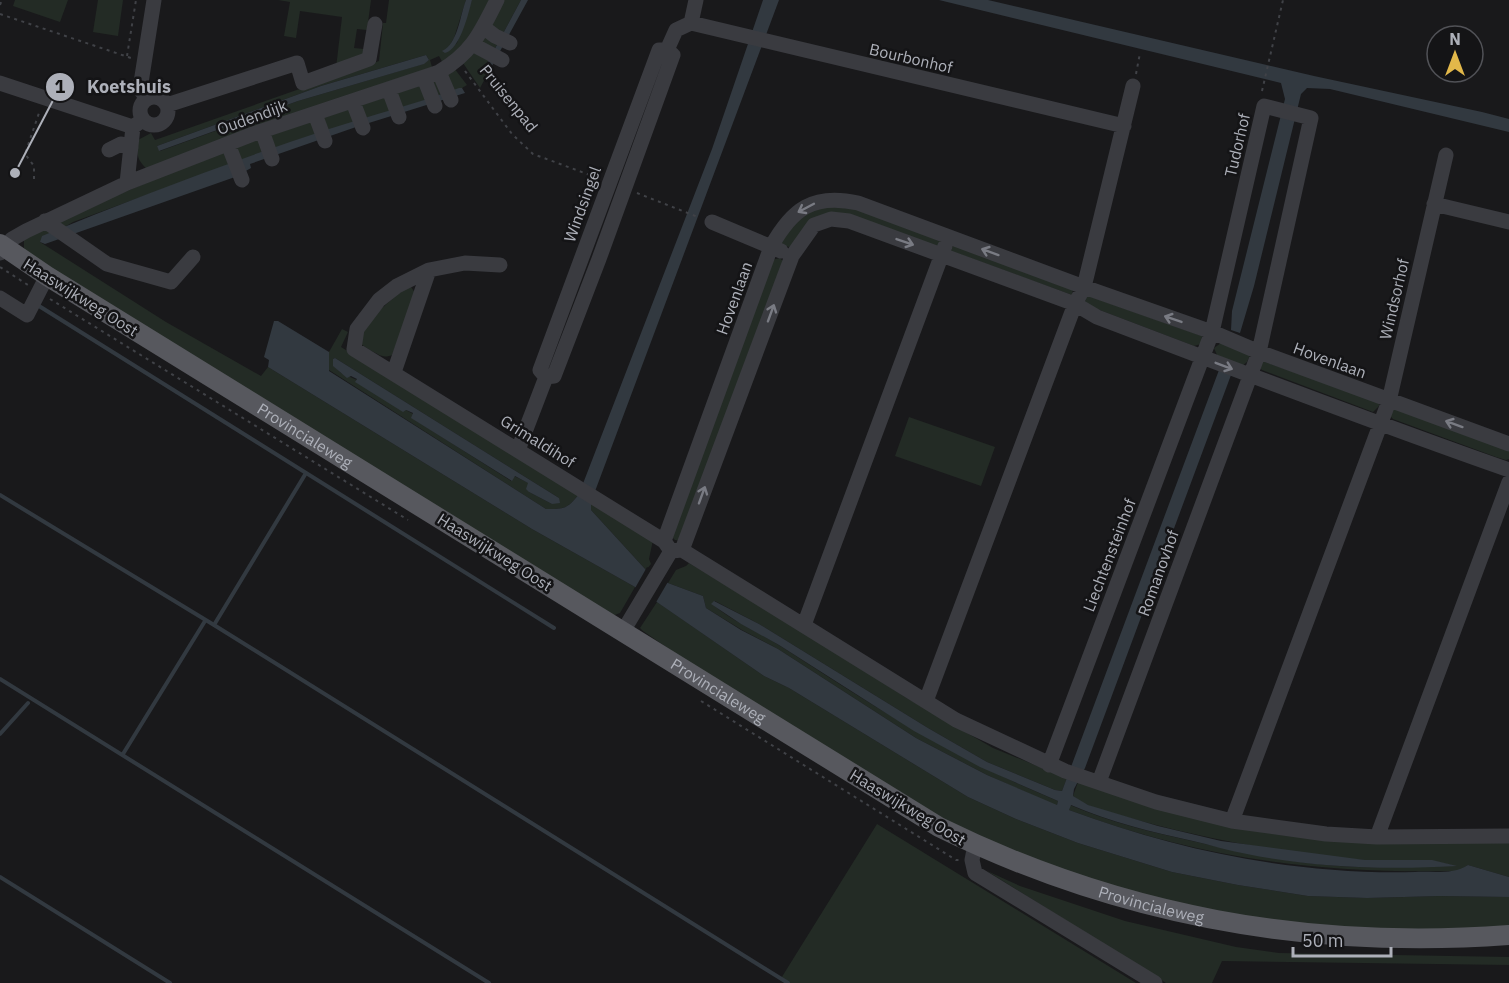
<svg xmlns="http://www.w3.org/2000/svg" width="1509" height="983" font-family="'IBM Plex Sans',sans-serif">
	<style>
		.green { fill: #232b25; fill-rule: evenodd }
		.water { fill: #323940 }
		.pier { fill: #19191b }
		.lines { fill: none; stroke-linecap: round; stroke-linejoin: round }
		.stream { stroke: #323940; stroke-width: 4 }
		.path { stroke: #404247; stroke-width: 2; stroke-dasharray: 3 4.5; stroke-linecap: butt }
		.minor { stroke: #3a3b40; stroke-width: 15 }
		.major { stroke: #57585e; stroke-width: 20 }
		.oneway { stroke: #797b83 }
		.labels { text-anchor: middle; stroke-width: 5; stroke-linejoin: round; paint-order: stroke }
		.street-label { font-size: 16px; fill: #adb0b9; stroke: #141416 }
		.leader { fill: none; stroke: #adb0b9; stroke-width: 2 }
		.callout-dot { fill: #adb0b9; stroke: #141416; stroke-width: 2 }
		.mark-label { font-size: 18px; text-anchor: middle; font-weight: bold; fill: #111 }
		.callout-label { font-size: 18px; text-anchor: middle; font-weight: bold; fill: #adb0b9; stroke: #141416; stroke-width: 5; stroke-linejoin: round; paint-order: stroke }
	</style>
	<rect width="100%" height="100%" fill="#19191b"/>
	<!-- green -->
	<path class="green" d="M15 0H68L60 22 13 6Z
		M98 0H123L118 36 93 32Z
		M278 0H371L367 30 357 29 354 48 364 49V58L336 68 342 17 300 11 296 38 284 36 290 2Z
		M389 0H466L454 38 445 53 457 43 472 0H493L475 34 444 65 439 56 430 60 432 67 147 169C136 159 137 154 138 140L151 133 155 140 379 61 383 23H386ZM426 55 429 60 423 64 298 101 160 151 157 146 321 86Z
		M502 0H521L483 71 487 75 480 88 463 63Z
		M454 68 467 85 462 88 239 161 73 222 40 242 166 322 261 376 268 367 532 529 635 587 620 613 612 616 28 254 24 248V240L44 225 263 135Z
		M842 203 941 241 937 249 832 216 789 247 781 245 782 234 806 211Z
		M953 245 1073 288 1072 295 951 251Z
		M780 258 785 263 682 541 675 540 670 535 771 260Z
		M411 287 416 294 392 355C383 359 378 354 370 350 366 347 361 346 360 340 357 326 396 296 406 288Z
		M1086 295 1202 336 1201 344 1194 346 1089 306 1085 302Z
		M342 329 348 332 341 347 579 494C567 509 565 509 546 509L329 370V352ZM335 358 559 498 552 504 529 492V483L514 476 511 481 412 418 413 414 356 382 357 380 341 373 334 366 333 359Z
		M1221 343 1250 355 1247 362 1242 366 1217 355 1214 348Z
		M1262 361 1379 402V406L1373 412 1262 370 1260 368Z
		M1393 407 1509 449V459L1506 460 1496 457 1393 419 1389 415Z
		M909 417 995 447 981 486 895 456Z
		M591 502 653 540 649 559 651 564 646 570 591 510Z
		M689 563 831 649 905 697 993 748 1067 778 1062 791 1055 790 987 762 928 728 759 624 715 601 712 604C733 622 759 632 782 647 871 705 959 761 1058 801L1057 806 987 775 916 738 778 649 742 630 706 608 703 596 668 583 676 570 686 566Z
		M657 602 764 676 789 688 968 797 1016 819 1078 843 1172 872 1238 885 1308 896 1367 898 1440 896 1509 897V933L1360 931 1238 921 1058 872 934 815 708 676 643 631 640 628Z
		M1078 782 1205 821 1509 842V877L1468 865 1459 871C1319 874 1201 859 1069 810L1070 805C1109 822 1151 832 1192 841 1248 854 1301 865 1358 867 1390 868 1422 866 1454 866 1424 856 1394 862 1363 860 1281 853 1199 838 1119 815 1104 810 1085 807 1073 796Z
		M877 824 1136 983H785L780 980Z
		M987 871 1020 886 1125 921 1236 947 1279 953 1509 957V965L1222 961 1212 983H1166Z"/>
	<!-- water -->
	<path class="water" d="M466 0H472C468 15 460 49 445 53L442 51C458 44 460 15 466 0Z
		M521 0H528L487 75 483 71Z
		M763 0H779L591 502V510L646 570 668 583 703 596 706 608 741 630 778 649 916 738 987 775 1057 805 1058 801 980 767 914 731 779 645 741 624 711 604 714 601 759 624 928 728 987 762 1055 790 1062 791 1219 370 1231 375 1085 768 1074 789 1073 796 1088 805 1158 826 1221 841 1365 860H1432L1457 866C1387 870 1315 868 1247 854 1229 851 1211 845 1193 841 1152 832 1110 822 1071 805L1069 810C1179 851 1297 875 1415 872 1432 871 1453 875 1468 865L1509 877V897L1440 896 1367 898 1308 896 1238 885 1172 872 1078 843 1016 819 968 797 789 688 764 676 635 587 532 529 268 367 269 360 264 357 274 321H278L329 352V371L546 509C565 509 567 509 579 494L712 149Z
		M939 0H988L1314 76 1482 112 1509 119V132L1330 89 1307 88 1301 94 1254 286 1240 333 1231 330 1232 311 1285 99 1281 83Z
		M426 55 429 60 424 64 298 101 159 151 157 146 321 86Z
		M459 88H462L465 93 356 127 250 164 251 168 235 177 45 244 40 242 42 236C136 197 232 161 329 129 372 115 416 104 459 88Z
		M335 358 559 498 560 503 552 504 529 492 526 489 528 483 515 476 512 481 411 418 413 413 406 410 403 412 355 382 357 379 351 376 347 378 333 366V359Z"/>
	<!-- pier -->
	<path class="pier" d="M647 567 669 580 655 604 634 590Z"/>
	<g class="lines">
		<!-- stream -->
		<path class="stream" d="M39 306 554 628
			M0 495 214 625 788 983
			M214 625 306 473
			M0 679 489 983
			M0 734 28 703
			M123 754 205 621
			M0 877 170 983"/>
		<!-- path -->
		<path class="path" d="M0 5 2 0
			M0 14 131 58
			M127 56 136 0
			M465 71 512 134 533 154 598 178
			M1136 74 1140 53
			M1262 91 1283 0
			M34 179V166L25 154 40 110
			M637 193 698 217
			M0 267 28 285
			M50 299 408 520
			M701 701 956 860H959"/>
		<!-- minor -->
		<path class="minor" d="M691 23 1124 126
			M483 27 495 36 510 43
			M472 44 502 60
			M659 50H667L673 55 599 259 554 376 546 377 540 370Z
			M667 50 676 30 691 23 696 0
			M439 72 451 100
			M424 78 435 106
			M0 83 133 127
			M389 90 399 117
			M140 111a14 14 0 1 1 28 0a14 14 0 1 1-28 0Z
			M147 99 140 89 154 0
			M353 102 363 128
			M167 105 297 63 303 83 369 59 375 24
			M315 114 325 141
			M262 131 272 159
			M228 144 242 180
			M109 150 121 144 131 147
			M127 183 133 127 141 121
			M1434 204 1509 222
			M45 221 107 264 171 282 193 257
			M712 222 781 251
			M0 253 12 239 26 231 127 183 253 134 439 72C472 53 481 32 497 0
			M500 265 465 263 429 270 397 286 379 300 357 329 354 349 664 541 671 551 682 550
			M0 298 27 315 47 276
			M394 372 429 270
			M518 450 546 377
			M664 541 771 247C792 209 813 193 858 203L1084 287 1212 332 1259 352 1509 444
			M682 550 792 256 814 225 831 219 849 221 1075 304 1097 317C1234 369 1371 422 1509 470
			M682 550 956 720 1065 771 1156 802 1232 821 1326 834 1377 837 1509 836
			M804 625 945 246
			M622 633 671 551
			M926 701 1075 304 1084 287 1133 86
			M1049 765 1212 332 1264 106 1311 118 1259 352 1099 782
			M1232 821 1389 401 1446 155
			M1377 837 1509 482
			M975 845 972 860 975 873 1155 983"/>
		<!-- major -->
		<path class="major" id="s1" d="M0 244 47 276 939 827C1120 916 1308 950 1509 935"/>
	</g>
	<!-- one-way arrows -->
	<defs><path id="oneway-shaft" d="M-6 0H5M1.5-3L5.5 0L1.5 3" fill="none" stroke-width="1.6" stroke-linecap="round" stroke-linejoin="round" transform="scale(1.5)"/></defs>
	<g class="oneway">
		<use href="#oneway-shaft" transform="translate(806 208) rotate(152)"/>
		<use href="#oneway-shaft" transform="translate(905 242) rotate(19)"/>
		<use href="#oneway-shaft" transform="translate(990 252) rotate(-160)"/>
		<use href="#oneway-shaft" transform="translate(771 313) rotate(-70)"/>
		<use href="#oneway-shaft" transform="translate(1173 319) rotate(-161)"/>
		<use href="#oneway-shaft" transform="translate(1224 366) rotate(21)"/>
		<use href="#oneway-shaft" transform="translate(1454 424) rotate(-160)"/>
		<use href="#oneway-shaft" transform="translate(702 495) rotate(-70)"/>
	</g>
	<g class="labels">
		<!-- street labels -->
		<g class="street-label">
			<text transform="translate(911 58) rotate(13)" y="6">Bourbonhof</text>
			<text transform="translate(509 98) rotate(51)" y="6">Pruisenpad</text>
			<text transform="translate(252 117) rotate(-20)" y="6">Oudendijk</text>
			<text transform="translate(1237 145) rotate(-77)" y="6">Tudorhof</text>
			<text transform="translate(582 204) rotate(-70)" y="6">Windsingel</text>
			<text transform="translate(81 297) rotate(32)" y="6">Haaswijkweg Oost</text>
			<text transform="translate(734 298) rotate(-70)" y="6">Hovenlaan</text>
			<text transform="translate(1394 299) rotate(-77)" y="6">Windsorhof</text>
			<text transform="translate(1330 360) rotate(20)" y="6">Hovenlaan</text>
			<text dy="6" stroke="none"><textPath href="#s1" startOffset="360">Provincialeweg</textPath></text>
			<text transform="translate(538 441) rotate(32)" y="6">Grimaldihof</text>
			<text transform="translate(495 552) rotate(32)" y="6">Haaswijkweg Oost</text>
			<text transform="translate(1109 555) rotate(-69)" y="6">Liechtensteinhof</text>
			<text transform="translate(1158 573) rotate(-70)" y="6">Romanovhof</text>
			<text dy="6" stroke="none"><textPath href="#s1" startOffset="846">Provincialeweg</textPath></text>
			<text transform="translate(908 807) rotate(31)" y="6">Haaswijkweg Oost</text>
			<text dy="6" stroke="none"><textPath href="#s1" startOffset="1332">Provincialeweg</textPath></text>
		</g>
	</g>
	<!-- callouts -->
	<path class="leader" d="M15 173L60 87"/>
	<g class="callout-dot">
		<circle cx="15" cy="173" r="6"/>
		<circle cx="60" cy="87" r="15"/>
	</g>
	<g class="mark-label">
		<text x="60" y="93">1</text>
	</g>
	<g class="callout-label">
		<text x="129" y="93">Koetshuis</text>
	</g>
	<!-- north arrow -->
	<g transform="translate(1455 54)"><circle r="28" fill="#141416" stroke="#515257" stroke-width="1.5"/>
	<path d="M0-4.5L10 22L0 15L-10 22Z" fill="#e2b84a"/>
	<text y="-9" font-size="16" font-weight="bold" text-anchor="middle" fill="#adb0b9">N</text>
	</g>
	<!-- scale -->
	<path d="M1293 947v9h98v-9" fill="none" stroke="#adb0b9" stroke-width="3"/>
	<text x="1302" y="947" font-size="18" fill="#adb0b9" stroke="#141416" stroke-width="4.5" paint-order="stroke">50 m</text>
</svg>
